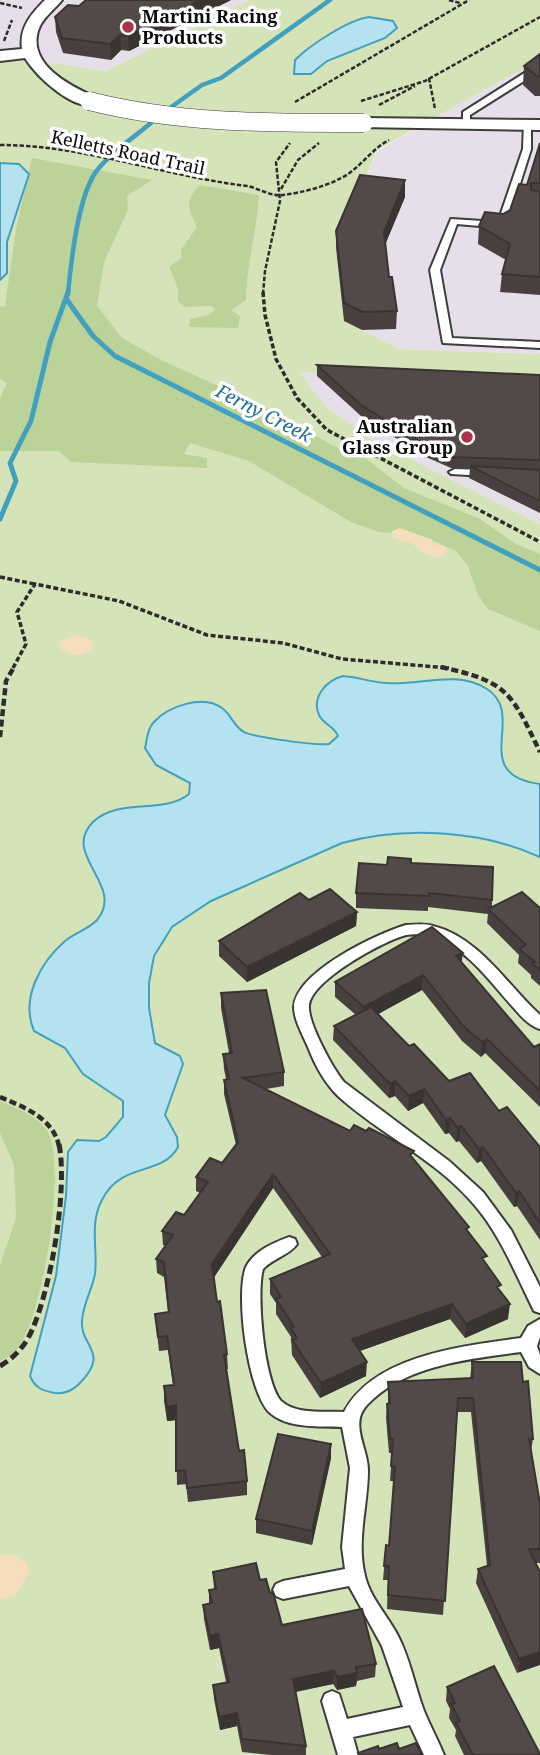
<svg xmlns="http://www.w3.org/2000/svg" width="540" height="1755" font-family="'Noto Serif',serif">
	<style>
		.industrial { fill: #e6dfe9 }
		.green { fill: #d5e3b8 }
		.forest { fill: #bbd299 }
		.sand { fill: #f4debb }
		.water { fill: #b4e2ef; stroke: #42a0be; stroke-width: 2 }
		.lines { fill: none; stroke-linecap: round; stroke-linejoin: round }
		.stream-far1 { stroke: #42a0be; stroke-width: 4.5 }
		.stream { stroke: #42a0be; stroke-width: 5 }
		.service-casing { stroke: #3d3d3d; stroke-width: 4 }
		.minor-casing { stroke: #3d3d3d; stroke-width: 4 }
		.path-far3 { stroke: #2c2c2c; stroke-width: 2.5; stroke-dasharray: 4.5 2; stroke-linecap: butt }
		.path-far2 { stroke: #2c2c2c; stroke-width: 3.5; stroke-dasharray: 5 2.5; stroke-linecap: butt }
		.path-far1 { stroke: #2c2c2c; stroke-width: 4.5; stroke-dasharray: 7 3.5; stroke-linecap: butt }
		.path { stroke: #2c2c2c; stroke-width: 5; stroke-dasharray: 9 4.5; stroke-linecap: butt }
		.service { fill: #fff; fill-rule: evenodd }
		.minor { fill: #fff; fill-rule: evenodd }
		.minor-bridge-casing { stroke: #3d3d3d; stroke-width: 19; stroke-linecap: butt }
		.minor-bridge { stroke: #fff; stroke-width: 18 }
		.wall { fill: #47403e }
		.shaded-wall { fill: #393432 }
		.building { fill: #524a48; stroke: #393432; stroke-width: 2 }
		.poi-dot { fill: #ab324a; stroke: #fff; stroke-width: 2.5 }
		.labels { text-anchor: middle; stroke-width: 7; stroke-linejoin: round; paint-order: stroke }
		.far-poi-label { font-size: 18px; font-weight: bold; fill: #0a0a0a; stroke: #fff; text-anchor: start }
		.far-street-label { font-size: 18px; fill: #0a0a0a; stroke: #fff }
		.far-water-label { font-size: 19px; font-style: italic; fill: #226f8e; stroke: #fff }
	</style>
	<rect width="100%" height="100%" fill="#fdf6ea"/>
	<!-- industrial -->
	<path class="industrial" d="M0 0H249L106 71 53 63 33 67 0 56Z
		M540 58V354L399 349 344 321 336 248 377 151Z
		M299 371 540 381V524L371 439 325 406Z"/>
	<!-- green -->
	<path class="green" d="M249 0H540V59L377 150 336 248 344 321 399 349 540 354V381L300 372 325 406 371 439 540 524V1755H0V56L25 53 34 67 53 63 106 71Z"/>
	<!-- forest -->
	<path class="forest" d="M32 158 152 180 127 196 128 210 104 262 97 306 122 338 161 360 286 417 333 446 364 457 404 488 480 519 516 544 540 554V631L488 609 478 595 468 566 456 551 436 542 406 534 379 532 351 522 249 461 190 443 184 454 207 458V468L71 462 59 451H0V398L7 383 0 379V307L5 306 16 229Z
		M200 185 259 195C257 231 246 265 246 300L231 310 240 316 238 328 189 327 190 319 210 315 215 309 211 306 185 307 178 301V288L169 267 181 258V250L197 227C188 208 184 201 200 185Z
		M0 1101C16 1108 34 1114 46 1129 69 1160 42 1327 14 1353 10 1356 4 1359 0 1361V1265L16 1218 14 1165 0 1133Z"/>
	<!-- sand -->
	<path class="sand" d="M400 528 433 540 432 544 445 546 448 552 438 558 424 553 411 543 393 538 392 531Z
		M76 635 92 640 93 649C82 657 68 657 59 647L62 640Z
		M5 1554C19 1555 27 1558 29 1572L15 1596 0 1599V1555Z"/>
	<!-- water -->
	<path class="water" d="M369 17 393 21 397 28 385 38 327 61 311 74H294L295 60C310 45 348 20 369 17Z
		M0 163 19 164 29 174 7 242V273L0 280Z
		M343 676C357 677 371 682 386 683 420 686 456 669 487 689 528 715 467 774 540 784V857C481 830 405 826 342 843L211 901 172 927 154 956 149 983V1008L155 1043 180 1056 183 1064 165 1115 177 1137 178 1147C162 1177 121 1161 102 1200 89 1224 98 1249 95 1274 92 1290 83 1304 82 1321 80 1347 111 1352 79 1384 73 1390 64 1394 55 1393 43 1391 35 1388 30 1376L56 1276 66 1196 68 1152 77 1140 99 1141 106 1137 123 1117V1101L83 1074 65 1048 34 1031C20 998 41 962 65 941 74 933 89 929 97 920 126 885 60 855 93 822 119 797 163 815 189 794L190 783 156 765 145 748C147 740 147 730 153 723 168 706 203 694 222 708 231 714 234 727 244 732 253 737 319 746 329 744L338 736C334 726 323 724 319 715 311 697 327 680 343 676Z"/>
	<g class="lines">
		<!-- stream-far1 -->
		<path class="stream-far1" d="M167 110 202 85 221 78 330 0
			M68 294C71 262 78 193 98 169 112 152 134 137 151 123"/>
		<!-- stream -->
		<path class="stream" d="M67 300 93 336 115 356 540 570
			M0 519 16 481 10 463 31 421 50 342 68 292"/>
		<!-- service casing -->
		<g class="service-casing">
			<path id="service" d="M537 65H540V71L470 115V124L463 126V112Z
				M524 122 531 124V149L507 225 502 228 457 224 440 270 452 338 540 342V348L443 343 430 270 451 219 498 222 523 149Z
				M455 469 486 470 492 473 486 476 451 474 449 472Z
				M406 925C414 925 424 923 433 926 480 938 506 984 540 1015V1029C529 1026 519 1014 512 1006 489 980 466 948 433 936 425 934 414 934 406 935 383 941 312 980 309 1005 307 1022 333 1069 344 1082L449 1161 483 1192 511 1230 535 1277 540 1287V1313L534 1311C515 1273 500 1233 471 1201 433 1158 380 1134 338 1096 324 1082 315 1065 308 1047 303 1035 294 1020 294 1007 296 972 376 934 406 925Z
				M289 1237 295 1239 297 1244C290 1255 273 1258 263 1269 256 1293 264 1382 281 1401 296 1415 325 1411 344 1412 374 1355 463 1346 521 1338L528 1326 540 1319V1337L537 1346 540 1355V1374L529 1367 521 1352C470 1359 404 1365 367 1405 349 1424 368 1448 368 1470 368 1506 356 1540 365 1576 370 1598 388 1616 398 1636 410 1659 415 1687 424 1711 430 1726 438 1740 444 1755H424L410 1725 353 1737 358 1755H338L322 1701 325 1694 332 1691 339 1694 347 1719 403 1707 382 1646 349 1586 283 1599 276 1596 273 1590 276 1584 283 1581 345 1569 342 1547 350 1468 342 1427C319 1426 287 1429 269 1412 248 1391 235 1295 246 1267 254 1251 273 1243 289 1237Z"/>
		</g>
		<!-- minor casing -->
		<g class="minor-casing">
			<path id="minor" d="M45 0H62C54 10 42 18 38 31 28 65 70 86 95 97L97 101 95 105C72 110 36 76 25 58L0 61V51L22 49C19 28 31 14 45 0Z
				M364 118 540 120V130L358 127 355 123 358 119Z"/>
		</g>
		<!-- path-far3 -->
		<path class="path-far3" d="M449 0 460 3
			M0 3 22 8
			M4 41 12 20
			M429 78 435 109
			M361 101 425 81 540 17
			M295 102 469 0
			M379 105 415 86
			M0 145C84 145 164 176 247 186 258 188 272 197 283 195 300 193 324 187 339 179 358 171 370 150 389 140
			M281 189 298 160 319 143
			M263 294 265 271 280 201 276 162 290 143"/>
		<!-- path-far2 -->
		<path class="path-far2" d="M263 292 265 315 276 359 297 398 327 430 540 542
			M0 577 35 584
			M13 668 26 644 17 612 35 584 119 601 207 635 283 643 342 659 449 668"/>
		<!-- path-far1 -->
		<path class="path-far1" d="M441 667C508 682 511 692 540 752
			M0 737 6 681 14 667
			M0 1097C24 1107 53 1118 59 1146"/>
		<!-- path -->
		<path class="path" d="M0 1366C14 1358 26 1345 32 1330 51 1288 68 1189 59 1144"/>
		<!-- service -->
		<use href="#service" class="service"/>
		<!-- minor -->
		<use href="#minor" class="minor"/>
		<!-- minor-bridge casing -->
		<g class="minor-bridge-casing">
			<path id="minor-bridge" d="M89 101C180 124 271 123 364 123"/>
		</g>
		<!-- minor-bridge -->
		<use href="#minor-bridge" class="minor-bridge"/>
	</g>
	<!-- wall -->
	<path class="wall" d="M231 0 129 51 121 50 111 60 63 53 56 32 55 17 79 6Z
		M540 54V96H535L523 85 524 66Z
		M540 143V295L500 292 502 274 506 260 478 244 479 226 510 210 527 185Z
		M405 197 385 244 389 277 397 311 396 329 362 330 344 321 336 248V231Z
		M317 365 540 375V513L469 478 470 469 451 468 426 457 361 416 317 376Z
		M411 863 492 900V907L540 908V986L531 978V975L518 963 519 955 487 923 488 914 428 907V911L356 908V893L387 865Z
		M309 900 357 912 356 926 247 982 219 956V941Z
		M462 963 534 1047 540 1044V1107L485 1053 481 1057 462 1041 422 990 377 1014 409 1046 449 1081 499 1111 540 1147V1240L517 1206 514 1207 481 1161 477 1163 459 1141 456 1142 449 1133 445 1134 423 1103 408 1111 395 1096 389 1098 333 1040 334 1026 356 1015 335 997V982Z
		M221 993 284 1072V1086L266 1089 350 1131 414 1159 469 1232 500 1292 508 1319 465 1338 450 1319 360 1351 366 1376 320 1398 292 1355 291 1337 276 1314V1303L270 1294V1279L322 1257 273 1188 214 1277 217 1302 227 1354 228 1369H226L239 1451 247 1481V1495L188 1502 186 1484 177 1485 176 1420 167 1421 164 1401V1386L173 1385 168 1350 159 1351 155 1314 168 1312 164 1277 157 1273 156 1259 165 1246 163 1245 162 1231 184 1215 200 1193 196 1191V1177L222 1163 236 1145 224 1094V1080L226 1079 224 1069 223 1054 229 1053 221 1008Z
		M472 1362 533 1439 531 1451 540 1504V1563H536L517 1673 476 1583 478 1569 487 1566 471 1412H457L443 1615 387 1609 388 1580H383L386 1545 389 1546 394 1481H390L392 1453H389L386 1418 387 1404 388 1403V1382L470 1379Z
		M331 1444V1458L312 1545 256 1533V1519Z
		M213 1572 260 1580 270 1593 282 1625 376 1664 375 1677 357 1681 356 1686 337 1690 333 1684 296 1692 306 1746V1755H271L242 1752 237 1726 220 1730 214 1699 213 1685 226 1682 219 1648 210 1650 204 1619 203 1605 209 1604V1590L214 1589Z
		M447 1687 540 1755H464L455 1736 456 1730 449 1718 450 1709 446 1701Z"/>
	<!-- shaded-wall -->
	<path class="shaded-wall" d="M201 0H231L129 51 128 36Z
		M120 35 121 50 111 60 110 44Z
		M405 180V197L383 250 384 232Z
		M357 912 356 926 247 982V967Z
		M463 953 461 967 456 956Z
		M423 975 422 990 364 1022V1007Z
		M487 1039 485 1053 481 1057 482 1042Z
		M395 1081V1096L389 1098 390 1084Z
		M424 1089 423 1103 408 1111 409 1096Z
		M450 1118 449 1133 445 1134 446 1120Z
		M461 1126 459 1141 456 1142 457 1127Z
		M483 1147 481 1161 477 1163 479 1149Z
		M273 1174V1188L213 1279 212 1264Z
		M519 1191 517 1206 514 1207 516 1193Z
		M452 1304 450 1319 351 1354 352 1339Z
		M510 1304 508 1319 465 1338 466 1324Z
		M367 1362 366 1376 320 1398 321 1383Z
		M176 1405 177 1420 167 1421V1407Z
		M331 1444V1458L312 1545V1531Z
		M218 1634 219 1648 210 1650V1636Z
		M540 1652V1665L517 1673 519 1659Z
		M334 1671 333 1684 293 1692V1679Z
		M357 1673 356 1686 337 1690V1677Z
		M237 1713V1726L220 1730 219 1717Z"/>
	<!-- building -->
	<path class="building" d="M86 0H201L128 36 120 35 110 44 62 38 55 17 68 5 79 6Z
		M540 54V77L537 76 524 66Z
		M540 143V183H531V190L540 192V277L502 274 510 244 479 226 485 212 503 214 510 210 519 184 527 185Z
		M360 175 405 180 384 232 389 277H392L397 311 363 312 344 303 336 231Z
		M317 365 540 375V460L452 457 427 446 361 405Z
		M470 466 540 470V501Z
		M388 857 411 859V863L493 867 492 900 429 893V896L356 893 359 863 387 865Z
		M330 889 357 912 247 967 219 941 300 893 309 900Z
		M522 892 540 908V970L532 963 535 962 519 949 526 945 488 909Z
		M432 927 463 953 456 956 534 1047 540 1044V1091L487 1039 482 1042 463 1026 423 975 364 1007 335 982Z
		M266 990 284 1072 243 1078 350 1131 354 1125 366 1131 369 1128 414 1151 410 1155 469 1227 466 1229 487 1256 482 1258 501 1285 497 1287 510 1304 466 1324 452 1304 352 1339 367 1362 321 1383 292 1340 297 1338 291 1328 294 1327 276 1299 281 1297 270 1279 330 1254 273 1174 212 1264 217 1302 220 1301 227 1354 224 1355 239 1451 244 1450 247 1481 187 1488 185 1470 176 1471V1405L167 1407 164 1386 174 1385 167 1336 158 1337 155 1314 169 1312 164 1262 156 1259 173 1235 162 1231 176 1212 184 1215 208 1182 196 1177 210 1158 222 1163 238 1142 224 1080 229 1079 223 1054 232 1053 221 993Z
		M371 1007 409 1046 414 1044 449 1081 470 1073 499 1111 507 1107 540 1147V1223L519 1191 516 1193 483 1147 479 1149 461 1126 457 1127 450 1118 446 1120 424 1089 409 1096 395 1081 390 1084 334 1026Z
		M472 1362H521L523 1382 528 1381 533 1439H529L540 1504V1549H529L540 1572V1652L519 1659 478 1569 490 1565 473 1398H458L445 1601 388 1595 389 1566H384L386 1545 389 1546 395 1467 391 1466 393 1439H390L387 1404 390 1403 388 1382 473 1378Z
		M278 1434 331 1444 312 1531 256 1519Z
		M256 1563 260 1580 266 1579 270 1593 273 1592 282 1625 362 1609 376 1664 356 1667 357 1673 337 1677 334 1671 293 1679 306 1746 242 1739 237 1713 219 1717 213 1685 229 1682 218 1634 210 1636 203 1605 212 1603 209 1590 216 1589 213 1572Z
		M494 1666 540 1754V1755H473L456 1723 460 1721 451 1704 455 1703 447 1687Z
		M397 1743 399 1749 416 1743 422 1755H359L358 1753 378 1746 379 1749Z"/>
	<!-- markers -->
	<g class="poi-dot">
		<circle cx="128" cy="27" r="7"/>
		<circle cx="467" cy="437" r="7"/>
	</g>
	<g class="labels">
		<!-- far-poi labels -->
		<g class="far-poi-label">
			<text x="142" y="23">Martini Racing<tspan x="142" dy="21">Products</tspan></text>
			<text x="453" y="433" text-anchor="end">Australian<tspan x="453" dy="21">Glass Group</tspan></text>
		</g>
		<!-- far-street labels -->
		<g class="far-street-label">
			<text transform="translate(128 153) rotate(12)" y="6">Kelletts Road Trail</text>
		</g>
		<!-- far-water labels -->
		<g class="far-water-label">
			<text transform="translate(264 413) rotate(27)" y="7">Ferny Creek</text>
		</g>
	</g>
</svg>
